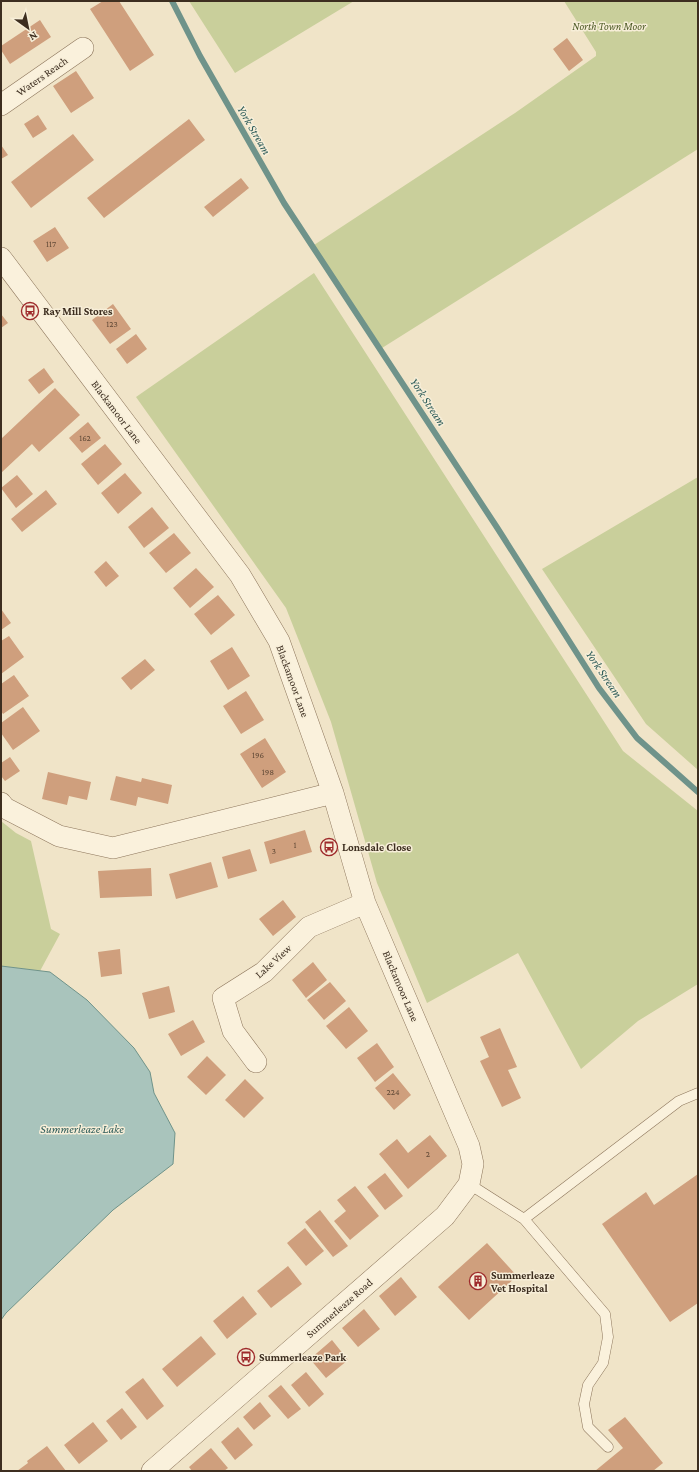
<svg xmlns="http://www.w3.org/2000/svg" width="699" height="1472" font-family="'Crimson Pro',serif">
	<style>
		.green { fill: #c9cf9b }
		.water { fill: #a9c4bc; stroke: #6f938a }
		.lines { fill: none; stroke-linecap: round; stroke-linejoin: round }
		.stream { stroke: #6f938a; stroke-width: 6 }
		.building { fill: #cf9f7d }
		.service-casing { stroke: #8d765c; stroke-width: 11 }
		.minor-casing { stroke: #8d765c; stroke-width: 22 }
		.service { stroke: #faf1dc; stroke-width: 10 }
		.minor { stroke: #faf1dc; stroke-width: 21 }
		.labels { text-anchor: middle; stroke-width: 3; stroke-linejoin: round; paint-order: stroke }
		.number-label { font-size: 9px; fill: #624a37 }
		.park-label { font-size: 11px; font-style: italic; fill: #4d5a26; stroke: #f7eed8 }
		.street-label { font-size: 11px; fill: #3d2e20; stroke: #f7eed8 }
		.poi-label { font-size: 11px; font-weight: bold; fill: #3d2e20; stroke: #f7eed8; text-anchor: start }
		.water-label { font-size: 12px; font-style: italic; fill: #2f5d5a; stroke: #f7eed8 }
	</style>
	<rect width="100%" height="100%" fill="#f0e4c8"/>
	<!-- green -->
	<path class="green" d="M189 1H354L235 73Z
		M564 1H698V149L382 348 314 245 515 113 596 56V52Z
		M314 273 623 751 698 811V984L638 1021 581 1069 518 953 427 1003 377 883 331 722 286 608 136 397Z
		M698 477V770L646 724 542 569Z
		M1 821 16 833 31 841 51 929 60 934 40 971 1 966Z"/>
	<!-- water -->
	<path class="water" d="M1 966 50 972 87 1000 134 1048 150 1072 154 1093 175 1133 173 1164 113 1210 6 1313 1 1320Z"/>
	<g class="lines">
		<!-- stream -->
		<path class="stream" d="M172 1 200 56 284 203 498 529 599 688 637 738 698 792"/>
	</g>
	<!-- building -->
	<path class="building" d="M103 1H119L154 55 130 71 90 9Z
		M40 20 51 37 10 64 1 50V46Z
		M567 38 583 60 569 71 553 49Z
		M76 71 94 98 71 113 53 86Z
		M38 115 47 129 33 138 24 124Z
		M189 119 205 140 104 218 87 198Z
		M73 134 94 160 31 208 11 182Z
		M1 145 8 155 1 159Z
		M241 178 249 188 213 217 204 207Z
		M55 227 69 248 47 262 33 241Z
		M113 304 131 329 110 344 92 320Z
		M1 314 8 323 1 328Z
		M136 334 147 349 127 364 116 349Z
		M44 368 54 382 39 394 28 380Z
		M55 388 80 415 39 452 32 444 1 473V439Z
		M88 422 101 438 82 453 69 438Z
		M105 444 122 464 98 485 81 464Z
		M125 473 142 493 118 514 101 493Z
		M17 475 33 494 16 508 1 488Z
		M46 490 57 504 22 532 11 519Z
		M152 507 169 528 144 548 128 527Z
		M174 533 191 553 166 573 149 553Z
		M106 561 119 576 106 587 94 572Z
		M196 568 214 587 190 608 173 588Z
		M218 595 235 615 211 635 194 614Z
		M1 609 11 623 1 630Z
		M9 636 24 657 1 674V641Z
		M232 647 250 676 228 690 210 661Z
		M145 659 155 670 131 690 121 678Z
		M14 675 29 696 3 714 1 711V684Z
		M246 691 264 720 241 734 223 706Z
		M23 707 40 731 13 750 1 733V723Z
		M265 738 286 772 262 788 240 754Z
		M10 757 20 771 5 781 1 776V763Z
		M48 772 91 782 87 800 69 796 67 805 42 799Z
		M116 776 141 782 142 778 172 785 168 804 138 797 136 806 110 800Z
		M305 830 312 852 270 864 264 842Z
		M250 849 257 871 228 879 222 857Z
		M211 862 218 887 176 899 169 874Z
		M151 868 152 896 100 898 98 871Z
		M283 900 296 917 273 936 259 919Z
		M120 949 122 974 101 977 98 952Z
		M313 962 327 980 306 998 292 980Z
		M330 982 346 1001 324 1020 307 1000Z
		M169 986 175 1012 149 1019 142 993Z
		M349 1007 368 1031 346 1049 326 1026Z
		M193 1020 205 1042 181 1056 168 1034Z
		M500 1028 517 1067 508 1070 521 1098 502 1107 480 1061 489 1057 480 1037Z
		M377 1043 394 1067 375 1082 357 1058Z
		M207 1056 226 1075 206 1095 187 1077Z
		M393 1073 411 1095 394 1110 375 1088Z
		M245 1079 264 1098 244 1118 225 1100Z
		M430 1135 447 1156 408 1189 379 1154 397 1139 408 1153Z
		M385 1173 403 1196 385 1210 367 1187Z
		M698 1174V1303L670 1322 602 1224 646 1192 654 1205Z
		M355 1186 379 1216 350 1240 334 1221 346 1211 337 1200Z
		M320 1210 348 1246 333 1257 305 1222Z
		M305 1228 324 1251 306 1266 287 1243Z
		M487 1243 517 1276 469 1320 438 1287Z
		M288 1266 302 1284 271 1308 257 1291Z
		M401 1277 417 1297 395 1316 379 1296Z
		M243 1296 257 1314 227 1339 213 1321Z
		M364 1309 380 1329 358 1347 342 1328Z
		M201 1336 216 1354 177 1387 162 1369Z
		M332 1340 348 1360 326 1378 310 1359Z
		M306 1372 324 1394 309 1407 291 1385Z
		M143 1378 164 1406 147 1420 125 1392Z
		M281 1385 301 1409 288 1419 268 1396Z
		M260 1402 271 1416 254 1430 243 1417Z
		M122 1408 137 1427 121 1440 106 1421Z
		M625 1417 663 1463 653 1471H595L623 1448 608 1430Z
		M93 1422 108 1441 79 1464 64 1445Z
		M238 1427 253 1445 235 1460 221 1442Z
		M47 1446 66 1471H17L28 1463 27 1461Z
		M211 1448 228 1468 224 1471H192L189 1467Z"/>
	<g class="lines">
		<!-- service casing -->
		<g class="service-casing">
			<path id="service" d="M469 1184 524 1219 679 1101 698 1093
				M524 1219 605 1314 608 1337 603 1363 588 1385 584 1404 588 1427 608 1447"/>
		</g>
		<!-- minor casing -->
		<g class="minor-casing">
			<path id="minor" d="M1 105 83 48
				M1 258 240 575 279 641 333 793 365 903 469 1146 473 1164 469 1184 445 1216 152 1471
				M1 803 5 808 59 836 113 848 333 793
				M256 1062 233 1031 223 998 264 972 309 927 365 903"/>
		</g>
		<!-- service -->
		<use href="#service" class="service"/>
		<!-- minor -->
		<use href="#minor" class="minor"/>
	</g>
	<!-- icons -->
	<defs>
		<g id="bus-ring" transform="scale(0.9)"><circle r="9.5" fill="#f7eed8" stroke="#9e2a2b" stroke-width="1.5"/><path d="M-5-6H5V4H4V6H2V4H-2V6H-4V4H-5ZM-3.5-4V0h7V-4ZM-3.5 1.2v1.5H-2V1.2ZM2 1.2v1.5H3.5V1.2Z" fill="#9e2a2b"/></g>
		<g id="building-ring" transform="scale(0.9)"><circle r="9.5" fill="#f7eed8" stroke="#9e2a2b" stroke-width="1.5"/><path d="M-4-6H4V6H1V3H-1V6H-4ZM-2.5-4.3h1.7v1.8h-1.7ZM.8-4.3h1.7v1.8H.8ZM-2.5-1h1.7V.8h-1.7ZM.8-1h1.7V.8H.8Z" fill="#9e2a2b"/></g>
	</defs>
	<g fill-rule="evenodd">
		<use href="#bus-ring" x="30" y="311"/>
		<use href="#bus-ring" x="329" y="847"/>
		<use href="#building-ring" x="478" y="1281"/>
		<use href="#bus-ring" x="246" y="1357"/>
	</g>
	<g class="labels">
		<!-- number labels -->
		<g class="number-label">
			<text x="51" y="247">117</text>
			<text x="112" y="327">123</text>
			<text x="85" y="441">162</text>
			<text x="258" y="758">196</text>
			<text x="268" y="775">198</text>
			<text x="295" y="848">1</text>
			<text x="274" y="854">3</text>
			<text x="393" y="1095">224</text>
			<text x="428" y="1157">2</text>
		</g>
		<!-- park labels -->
		<g class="park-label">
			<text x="609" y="30">North Town Moor</text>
		</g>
		<!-- street labels -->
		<g class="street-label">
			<text transform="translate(42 76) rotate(-35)" y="4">Waters Reach</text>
			<text transform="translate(117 412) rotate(53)" y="4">Blackamoor Lane</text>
			<text transform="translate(293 681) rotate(70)" y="4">Blackamoor Lane</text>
			<text transform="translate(273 961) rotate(-42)" y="4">Lake View</text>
			<text transform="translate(401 986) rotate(67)" y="4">Blackamoor Lane</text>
			<text transform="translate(339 1308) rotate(-41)" y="4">Summerleaze Road</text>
		</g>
		<!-- poi labels -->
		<g class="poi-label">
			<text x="43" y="315">Ray Mill Stores</text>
			<text x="342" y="851">Lonsdale Close</text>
			<text x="491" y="1279">Summerleaze<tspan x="491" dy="13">Vet Hospital</tspan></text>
			<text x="259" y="1361">Summerleaze Park</text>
		</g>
		<!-- water labels -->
		<g class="water-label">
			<text transform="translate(254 130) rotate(60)" y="4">York Stream</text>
			<text transform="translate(428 402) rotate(57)" y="4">York Stream</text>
			<text transform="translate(604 674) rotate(56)" y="4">York Stream</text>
			<text x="82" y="1133">Summerleaze Lake</text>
		</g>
	</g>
	<!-- border -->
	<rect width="699" height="1472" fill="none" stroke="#3d2e20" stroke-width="4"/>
	<!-- north arrow -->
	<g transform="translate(28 28) rotate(147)" stroke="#f7eed8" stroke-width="3" paint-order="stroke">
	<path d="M0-3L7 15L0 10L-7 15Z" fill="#3d2e20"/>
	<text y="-6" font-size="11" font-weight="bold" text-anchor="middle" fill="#3d2e20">N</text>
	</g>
</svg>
